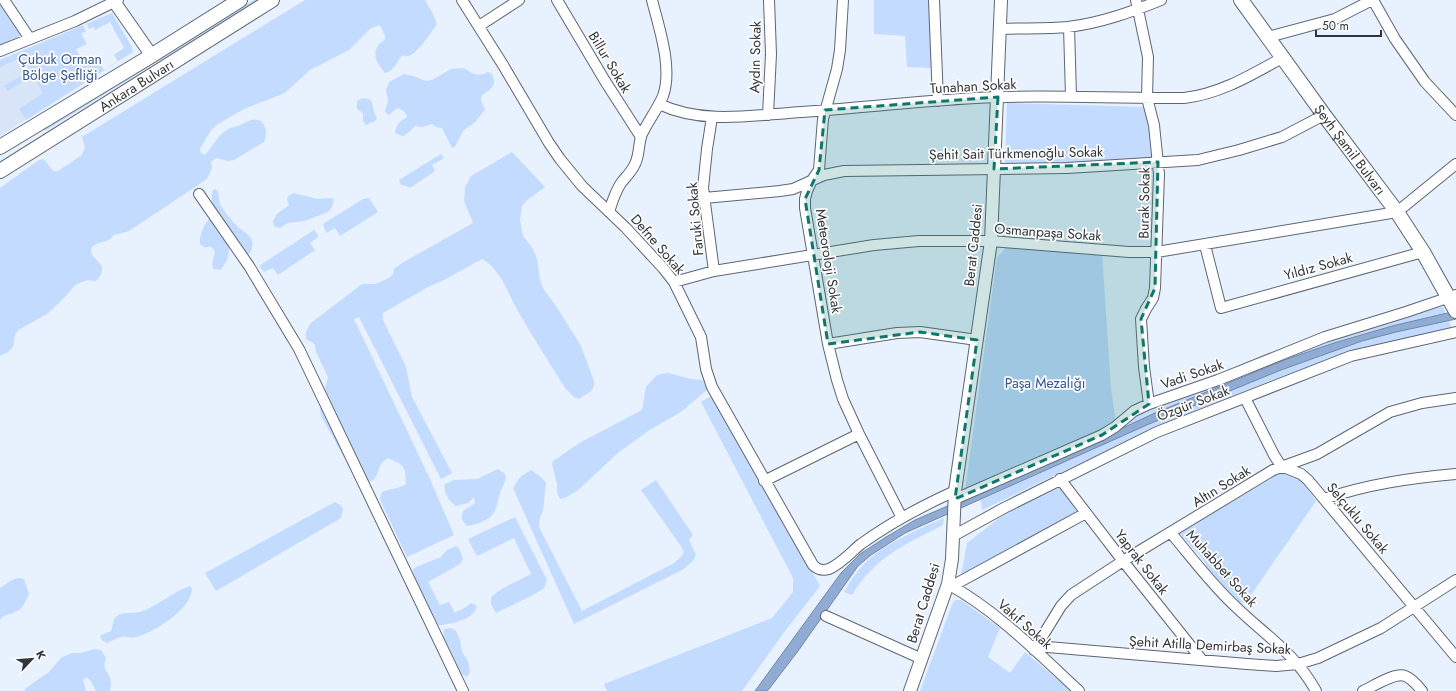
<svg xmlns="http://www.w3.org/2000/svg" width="1456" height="691" font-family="Jost,sans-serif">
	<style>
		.built { fill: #d8e4f7 }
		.green { fill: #c3dbff; fill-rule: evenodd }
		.water { fill: #90abd4; stroke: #7488a6 }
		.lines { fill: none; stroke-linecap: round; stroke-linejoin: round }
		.minor-casing { stroke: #5f6671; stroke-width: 12 }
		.tertiary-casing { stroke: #5f6671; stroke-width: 14 }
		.secondary-casing { stroke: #5f6671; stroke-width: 16 }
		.minor { stroke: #fff; stroke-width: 10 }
		.tertiary { stroke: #fff; stroke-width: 12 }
		.secondary { stroke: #fff; stroke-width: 14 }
		.marked { fill: #0f766e; fill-opacity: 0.2; stroke: #0f766e; stroke-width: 3; stroke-dasharray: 8 5; stroke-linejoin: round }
		.labels { text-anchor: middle; stroke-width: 3.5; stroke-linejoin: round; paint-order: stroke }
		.street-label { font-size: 14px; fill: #32353a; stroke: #fdfdfd }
		.park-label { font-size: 14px; fill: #33578d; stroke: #fdfdfd }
	</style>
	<rect width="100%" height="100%" fill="#e8f1fe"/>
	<!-- built -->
	<path class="built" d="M26 49 52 103 0 136V60Z"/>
	<!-- green -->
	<path class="green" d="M254 0H258L45 131 43 129Z
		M305 0H425L433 14 437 24C432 31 417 55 408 56 406 56 404 55 401 56 397 63 393 71 385 73 379 66 371 55 378 46 379 43 383 42 385 39V36L380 25 371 28 349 50 310 70 286 92 280 95 244 109 218 124 211 130 200 149 201 153 205 155C213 146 218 135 228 129 232 127 236 127 240 125 249 121 251 118 261 121 267 128 267 133 264 142L234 160 228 161 216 158 211 162 212 168 207 179 129 231 114 235 109 240 96 244 92 247 91 251 92 255 102 266C102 273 101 277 95 281L87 280 75 285 64 298 47 314 18 330 15 335 13 347 8 352 0 356V188L39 160 44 159 53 171H58L82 155 85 147 82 137Z
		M874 0H930L932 68 907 67 905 36 874 34Z
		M0 3 22 35 0 45Z
		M112 13 132 47 133 52 26 120 19 109 43 93 33 76 8 91 4 86 31 70 23 57 0 67V60ZM110 22 124 48 114 55 118 61 104 70 96 58 85 64 76 49 87 44 81 34 86 31 83 25 87 24 89 29 94 27 95 30Z
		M464 68C473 74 477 77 488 72L492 74C498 87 490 89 481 96V100L485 110 475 122 463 131 455 147 452 148 442 128 436 127 432 124 422 127 415 126 408 133 403 136 395 133C396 125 400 121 407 117 405 111 403 110 398 108 393 110 392 114 388 115L385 111 388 101 386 90 389 82 404 74 413 76 426 81 432 80 451 69Z
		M363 98C374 99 372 103 374 112 374 114 376 116 377 118L375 121 366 125 363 121V113L357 109V101Z
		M1007 103 1146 107 1156 160 1005 165Z
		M512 152 545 187 526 201 522 206 520 219 523 236 533 249 537 259 540 280 544 290 556 306 581 346 594 381C595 392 587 393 579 399L574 397 565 388C550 363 533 338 518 311 508 294 501 269 482 259L444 280 428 287 383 313V320L406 367 412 397 452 473 441 479 359 317 354 319 429 477 454 535 407 557 381 502 380 498 382 492C391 488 399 489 406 484 406 466 404 465 388 458 376 465 381 473 373 480 369 482 364 484 360 486L321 416 320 408 328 377 316 352 315 345 312 342 307 340C304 333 307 329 311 323L362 284H375L389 278 393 274 394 269 402 263 473 223 464 201 465 187 471 176Z
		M441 154 444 158 432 165 435 171 410 188 407 186 401 185 399 180Z
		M216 189C220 194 218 200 221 206 225 212 231 220 236 225 241 230 250 235 252 240 254 247 250 255 244 259L230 242 228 258 221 270 214 269 212 266 215 251 211 247H204L200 244C199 236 204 225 209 219 211 217 215 215 215 212 216 205 209 202 213 190Z
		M293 193 318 199 329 198 334 199 332 207 328 212 304 221 288 223 280 228 276 227 274 226 273 221 277 214 289 205 287 200 288 196Z
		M369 198 378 212 340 236 335 228 326 233 323 224 363 199Z
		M314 230 318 235V237L310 243 315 250 278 275 273 268 264 272 259 266Z
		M1006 248 1068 250 1102 253 1111 388 1116 424 965 491 997 257Z
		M1443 306 1452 329 1357 349 1272 380 1159 426 982 510 981 500 1121 436 1117 425 1142 411 1313 344 1368 327Z
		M668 373 691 379 702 380 708 389 681 412 651 429 619 452 578 490 565 498 560 499 557 492V484L552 464 553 461 581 442 642 410 646 387 657 375Z
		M713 395 820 586 785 631 742 691H607L604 684 772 618 793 592V578L701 402Z
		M498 469 504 473 506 476C505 484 501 489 499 496 498 499 498 502 497 505 493 520 481 523 468 526 462 522 461 519 463 511L475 503 474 497 468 503 456 506C449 501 443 493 445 484L454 480 477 479Z
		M531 470 541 477 546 483 543 510 540 518 539 527 582 611 674 563 682 556 684 552 681 546 641 490 656 480 693 535 689 540 696 555 692 562 682 570 574 624 513 488 520 477Z
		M1277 472C1302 477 1302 481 1316 501L1246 602 1240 604 1234 599 1208 572 1205 563 1201 557 1180 534Z
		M1061 487 1078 513 961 576 967 543 998 519 1014 509Z
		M335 502 340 505 343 508 341 518 216 591 205 573Z
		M515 517 547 580 544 588 533 595 496 613 491 604V597L503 588 531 574 514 538 477 556 468 539Z
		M944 518 943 525C904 545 876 556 852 595L844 592C850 582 856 572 864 564 883 544 919 529 944 518Z
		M456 546 459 548 463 559 460 564 428 582 440 605 449 602 455 613 466 607 471 603 477 606C475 619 450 625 438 625 433 614 413 580 413 569L418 566 441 557 447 550Z
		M19 578 24 579 29 594C26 600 23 608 17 611 10 616 6 612 0 620V588L12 580Z
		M190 586 192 588C192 609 155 632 136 637 131 639 126 635 121 637 116 638 112 641 107 643L102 640 100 636 111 631C113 627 112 620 116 617 121 611 132 614 140 612 158 606 172 592 190 586Z
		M956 600H961L1000 628 988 657 1010 673 1025 652 1071 691H920L953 602Z
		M451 628 456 631 460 640 462 652 468 661 470 672 467 677 457 671 443 642 444 629Z
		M94 649 101 650 106 658C101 673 110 671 111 682 111 685 110 688 110 691H96L90 680 86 677 83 680 86 691H24L26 688 40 678 48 673 62 657 73 653H81Z"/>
	<!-- water -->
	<path class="water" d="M1456 311V319L1396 332 1362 341 1281 370 1149 424 905 533 871 555 858 566 798 651 769 689 767 691H755L841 573 860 554 886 537 915 520 1045 464 1155 413 1287 359 1334 343 1392 326Z"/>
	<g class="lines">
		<!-- minor casing -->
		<g class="minor-casing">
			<path id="minor" d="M4 0 30 39
				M462 0 503 65 549 143 560 159 582 186 626 228 663 268 674 282 701 337 706 369 712 387 813 565C818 570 822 571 829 569 842 563 850 553 861 544 890 523 922 506 955 491
				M557 0 605 81 641 137
				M843 0 840 50 837 69 823 119 819 170 812 180 807 191 805 199V208L828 344 837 380 843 399 859 434 902 518
				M934 0 938 101
				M1136 0 1148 57 1147 98 1154 125 1159 174 1155 288 1153 298 1146 309 1141 319 1144 367 1149 404
				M1373 0 1395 39 1425 82 1456 115
				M479 26 519 0
				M1069 27 1071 96
				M1000 29C1023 28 1046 29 1068 27 1101 23 1131 12 1161 0
				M1268 37 1335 19 1372 0
				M0 51 75 21 118 0
				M659 104C703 125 754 115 802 112 860 108 918 101 976 98 1046 94 1115 99 1184 98 1220 94 1251 75 1282 58
				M768 115 771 54 769 0
				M712 117 707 149 703 188 714 271
				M199 194 249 266 299 349 463 691
				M704 198 780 191 793 189 824 175 844 171 1067 168 1198 160 1239 150 1282 137 1324 115
				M609 212C612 202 615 192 621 183 626 177 632 171 635 164 640 154 638 144 642 134 648 121 657 110 663 96 673 68 659 28 652 0
				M1205 245 1221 308 1423 252
				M674 282 714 271 874 245 919 241H991L1129 252H1157L1397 212 1456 164
				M828 344 897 333 920 332 977 340
				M1245 398 1274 455 1281 466 1301 474 1308 480 1456 657
				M1060 479 1123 561 1202 660
				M764 481 859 434
				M955 499 1102 435 1115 427 1134 411 1149 404 1218 380 1325 337 1406 312 1456 295
				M1324 499C1368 484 1411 478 1456 474
				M1171 533C1192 558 1212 585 1236 607 1266 636 1295 653 1316 691
				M953 536 1004 508 1157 432 1351 356 1456 332
				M948 584C997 611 1038 653 1079 691
				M952 586 1086 513
				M826 616 922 659
				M1036 646 1247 664 1276 666 1298 664 1318 658 1381 628 1456 580
				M1034 650 1061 606 1071 595 1123 561 1273 470 1317 454 1390 412 1422 403 1456 398
				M1363 691C1372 687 1395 672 1405 676 1411 678 1418 686 1422 691"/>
		</g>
		<!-- tertiary casing -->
		<g class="tertiary-casing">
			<path id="tertiary" d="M113 0 152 56
				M910 691 948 584 952 559 955 491 991 241 1001 0"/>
		</g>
		<!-- secondary casing -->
		<g class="secondary-casing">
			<g id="secondary">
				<path id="s1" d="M1241 0 1324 115 1397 212 1423 252 1456 311"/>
				<path d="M0 147 146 59 240 0"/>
				<path id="s2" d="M0 171 272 0"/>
			</g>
		</g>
		<!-- minor -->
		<use href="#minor" class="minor"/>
		<!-- tertiary -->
		<use href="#tertiary" class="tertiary"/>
		<!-- secondary -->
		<use href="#secondary" class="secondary"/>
	</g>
	<!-- marked area -->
	<path class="marked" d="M998 97 994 169 1158 162 1155 288 1141 319 1149 404 1102 435 955 499 977 340 920 332 828 344 805 199 819 170 825 110Z"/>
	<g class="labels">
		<!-- street labels -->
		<g class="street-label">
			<text transform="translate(755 57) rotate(-89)" y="5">Aydın Sokak</text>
			<text transform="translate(610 62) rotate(59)" y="5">Billur Sokak</text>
			<text dy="5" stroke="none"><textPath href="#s2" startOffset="161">Ankara Bulvarı</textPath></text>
			<text transform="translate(973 86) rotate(-3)" y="5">Tunahan Sokak</text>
			<text dy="5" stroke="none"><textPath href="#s1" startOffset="185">Şeyh Şamil Bulvarı</textPath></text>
			<text transform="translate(1016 153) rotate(-1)" y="5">Şehit Sait Türkmenoğlu Sokak</text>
			<text transform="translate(1144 203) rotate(-89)" y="5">Burak Sokak</text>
			<text transform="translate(695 219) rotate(-95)" y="5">Faruki Sokak</text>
			<text transform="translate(1048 232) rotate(4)" y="5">Osmanpaşa Sokak</text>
			<text transform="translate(658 244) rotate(49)" y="5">Defne Sokak</text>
			<text transform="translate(973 245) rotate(-84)" y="5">Berat Caddesi</text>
			<text transform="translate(829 261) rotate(81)" y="5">Meteoroloji Sokak</text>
			<text transform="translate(1318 266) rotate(-15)" y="5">Yıldız Sokak</text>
			<text transform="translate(1192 374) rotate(-19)" y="5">Vadi Sokak</text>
			<text transform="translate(1193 403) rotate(-21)" y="5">Özgür Sokak</text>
			<text transform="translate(1221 486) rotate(-32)" y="5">Altın Sokak</text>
			<text transform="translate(1358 518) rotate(50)" y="5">Selçuklu Sokak</text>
			<text transform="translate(1142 562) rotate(52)" y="5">Yaprak Sokak</text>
			<text transform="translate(1222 568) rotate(48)" y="5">Muhabbet Sokak</text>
			<text transform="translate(923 603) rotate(-73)" y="5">Berat Caddesi</text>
			<text transform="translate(1025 624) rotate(41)" y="5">Vakıf Sokak</text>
			<text transform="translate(1210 645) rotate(3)" y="5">Şehit Atilla Demirbaş Sokak</text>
		</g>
		<!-- park labels -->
		<g class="park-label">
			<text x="60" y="64">Çubuk Orman<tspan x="60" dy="16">Bölge Şefliği</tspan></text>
			<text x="1045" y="388">Paşa Mezalığı</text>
		</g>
	</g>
	<!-- north arrow -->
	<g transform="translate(32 659) rotate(64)" stroke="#fdfdfd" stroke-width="3" paint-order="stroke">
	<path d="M0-3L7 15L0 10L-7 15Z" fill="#32353a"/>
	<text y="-6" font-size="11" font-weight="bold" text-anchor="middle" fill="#32353a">K</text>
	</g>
	<!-- scale -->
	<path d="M1316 30v6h65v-6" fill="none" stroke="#32353a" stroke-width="2"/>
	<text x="1322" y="30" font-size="12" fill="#32353a" stroke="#fdfdfd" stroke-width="3" paint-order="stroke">50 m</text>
</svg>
